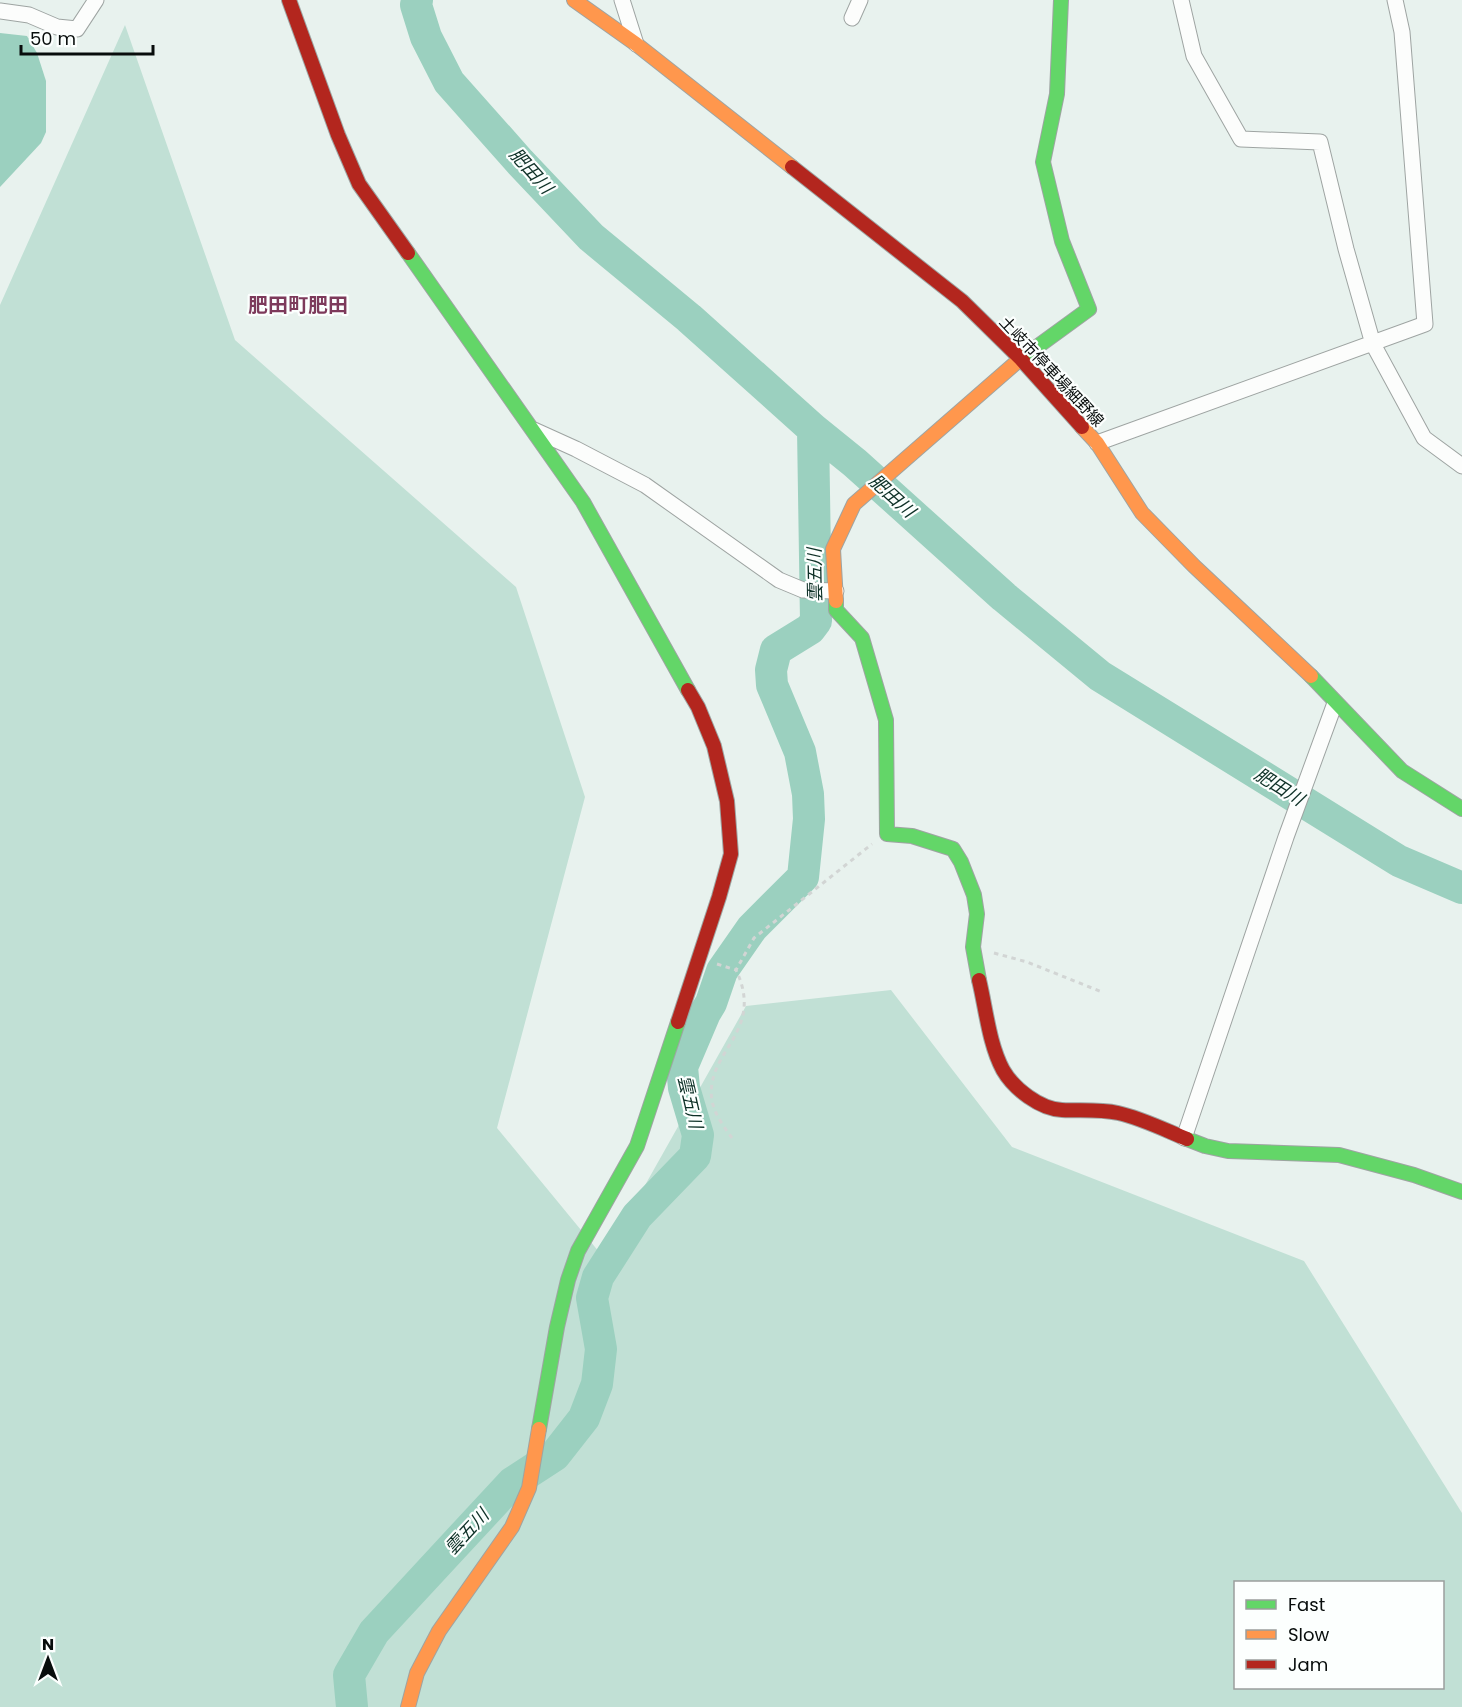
<svg xmlns="http://www.w3.org/2000/svg" width="1462" height="1707" font-family="Poppins,'Noto Sans JP',sans-serif">
	<style>
		.green { fill: #c1e0d5; fill-rule: evenodd }
		.water { fill: #9bd0bf }
		.lines { fill: none; stroke-linecap: round; stroke-linejoin: round }
		.river { stroke: #9bd0bf; stroke-width: 32 }
		.street-casing { stroke: #9ea4a2; stroke-width: 17 }
		.fast-casing { stroke: #9ea4a2; stroke-width: 16 }
		.slow-casing { stroke: #9ea4a2; stroke-width: 16 }
		.jam-casing { stroke: #9ea4a2; stroke-width: 16 }
		.path { stroke: #d2d5d4; stroke-width: 3; stroke-dasharray: 4.5 4.5; stroke-linecap: butt }
		.street { stroke: #fcfdfc; stroke-width: 15 }
		.fast { stroke: #63d668; stroke-width: 14 }
		.slow { stroke: #ff974d; stroke-width: 14 }
		.jam { stroke: #b3261e; stroke-width: 14 }
		.labels { text-anchor: middle; stroke-width: 4.5; stroke-linejoin: round; paint-order: stroke }
		.street-label { font-size: 16px; fill: #080d0c; stroke: #fcfffe }
		.water-label { font-size: 18px; font-style: italic; fill: #0d3026; stroke: #fcfffe }
		.quarter-label { font-size: 20px; font-weight: bold; fill: #7d3a5b; stroke: #fcfffe }
	</style>
	<rect width="100%" height="100%" fill="#e8f2ee"/>
	<!-- green -->
	<path class="green" d="M125 25 235 340 516 587 585 797 497 1128 604 1258 746 1006 891 990 1012 1147 1304 1261 1462 1513V1707H0V305ZM1236 1582H1442V1688H1236Z"/>
	<!-- water -->
	<path class="water" d="M0 33 27 36 37 53 46 81V132L41 143 0 187Z"/>
	<g class="lines">
		<!-- river -->
		<path class="river" d="M417 0 416 5 426 37 449 82 520 162 591 237 689 318 813 429 855 463 1004 597 1100 676 1399 861 1462 888
			M352 1707 349 1675 374 1632 512 1483 555 1455 584 1418 597 1384 601 1349 592 1298 598 1277 637 1216 695 1156 698 1135 684 1088 682 1067 705 1013 711 1003 722 971 752 928 803 877 809 819 808 794 800 752 772 685 771 670 776 650 810 629 816 621 813 429"/>
		<!-- street casing -->
		<g class="street-casing">
			<path id="street" d="M622 0 636 44
				M1181 0 1194 56 1241 139 1320 142 1346 249 1373 344 1424 438 1462 466
				M0 11 29 15 57 27 77 29 96 0
				M852 18 860 0
				M534 430 576 449 645 485 779 580 803 590 836 591
				M1097 443 1425 324 1402 32 1395 0
				M1184 1138 1286 837 1335 703"/>
		</g>
		<!-- fast casing -->
		<g class="fast-casing">
			<path id="fast" d="M408 253 583 502 688 690
				M1019 360 1089 309 1062 241 1043 162 1057 94 1061 0
				M836 601V610L862 638 886 720 887 834 912 836 953 849 961 862 974 895 977 914 973 947 979 980
				M1311 676 1402 771 1462 809
				M1187 1139 1205 1146 1228 1151 1339 1155 1414 1175 1462 1192
				M539 1429 557 1327 568 1280 578 1251 637 1146 678 1022"/>
		</g>
		<!-- slow casing -->
		<g class="slow-casing">
			<path id="slow" d="M574 0 636 44 792 167
				M1082 427 1097 443 1142 513 1194 566 1311 676
				M836 601 833 549 854 504 1019 360
				M408 1707 417 1673 439 1631 512 1527 529 1488 539 1429"/>
		</g>
		<!-- jam casing -->
		<g class="jam-casing">
			<path id="jam" d="M289 0 338 135 359 184 408 253
				M792 167 962 301 1021 359 1082 427
				M979 980C986 1009 989 1044 1003 1070 1014 1089 1040 1109 1062 1110 1081 1111 1099 1109 1118 1113 1141 1118 1165 1130 1187 1139
				M678 1022 719 897 731 854 727 801 714 746 698 707 688 690"/>
		</g>
		<!-- path -->
		<path class="path" d="M994 953 1027 962 1102 992
			M717 964 736 970 754 938 872 844
			M732 1138C724 1127 715 1115 712 1101 704 1051 766 1033 736 970"/>
		<!-- street -->
		<use href="#street" class="street"/>
		<!-- fast -->
		<use href="#fast" class="fast"/>
		<!-- slow -->
		<use href="#slow" class="slow"/>
		<!-- jam -->
		<use href="#jam" class="jam"/>
	</g>
	<g class="labels">
		<!-- street labels -->
		<g class="street-label">
			<text transform="translate(1052 371) rotate(47)" y="6">土岐市停車場細野線</text>
		</g>
		<!-- water labels -->
		<g class="water-label">
			<text transform="translate(531 171) rotate(48)" y="6">肥田川</text>
			<text transform="translate(892 496) rotate(42)" y="6">肥田川</text>
			<text transform="translate(815 575) rotate(-91)" y="6">雲五川</text>
			<text transform="translate(1279 787) rotate(32)" y="6">肥田川</text>
			<text transform="translate(690 1102) rotate(77)" y="6">雲五川</text>
			<text transform="translate(467 1532) rotate(-47)" y="6">雲五川</text>
		</g>
		<!-- quarter labels -->
		<g class="quarter-label">
			<text x="298" y="312">肥田町肥田</text>
		</g>
	</g>
	<!-- legend -->
	<rect x="1234" y="1581" width="210" height="108" fill="#fcfffe" stroke="#9a9e9d" stroke-width="1.5"/>
	<rect x="1246" y="1600" width="30" height="9" fill="#63d668" stroke="#9a9e9d" stroke-width="1.5"/>
	<text x="1288" y="1611" font-size="18" fill="#080d0c">Fast</text>
	<rect x="1246" y="1630" width="30" height="9" fill="#ff974d" stroke="#9a9e9d" stroke-width="1.5"/>
	<text x="1288" y="1641" font-size="18" fill="#080d0c">Slow</text>
	<rect x="1246" y="1660" width="30" height="9" fill="#b3261e" stroke="#9a9e9d" stroke-width="1.5"/>
	<text x="1288" y="1671" font-size="18" fill="#080d0c">Jam</text>
	<!-- north arrow -->
	<g transform="translate(48 1659)" stroke="#fcfffe" stroke-width="4.5" paint-order="stroke">
	<path d="M0-4.5L10 22L0 15L-10 22Z" fill="#080d0c"/>
	<text y="-9" font-size="16" font-weight="bold" text-anchor="middle" fill="#080d0c">N</text>
	</g>
	<!-- scale -->
	<path d="M21 45v9h132v-9" fill="none" stroke="#080d0c" stroke-width="3"/>
	<text x="30" y="45" font-size="18" fill="#080d0c" stroke="#fcfffe" stroke-width="4.5" paint-order="stroke">50 m</text>
</svg>
